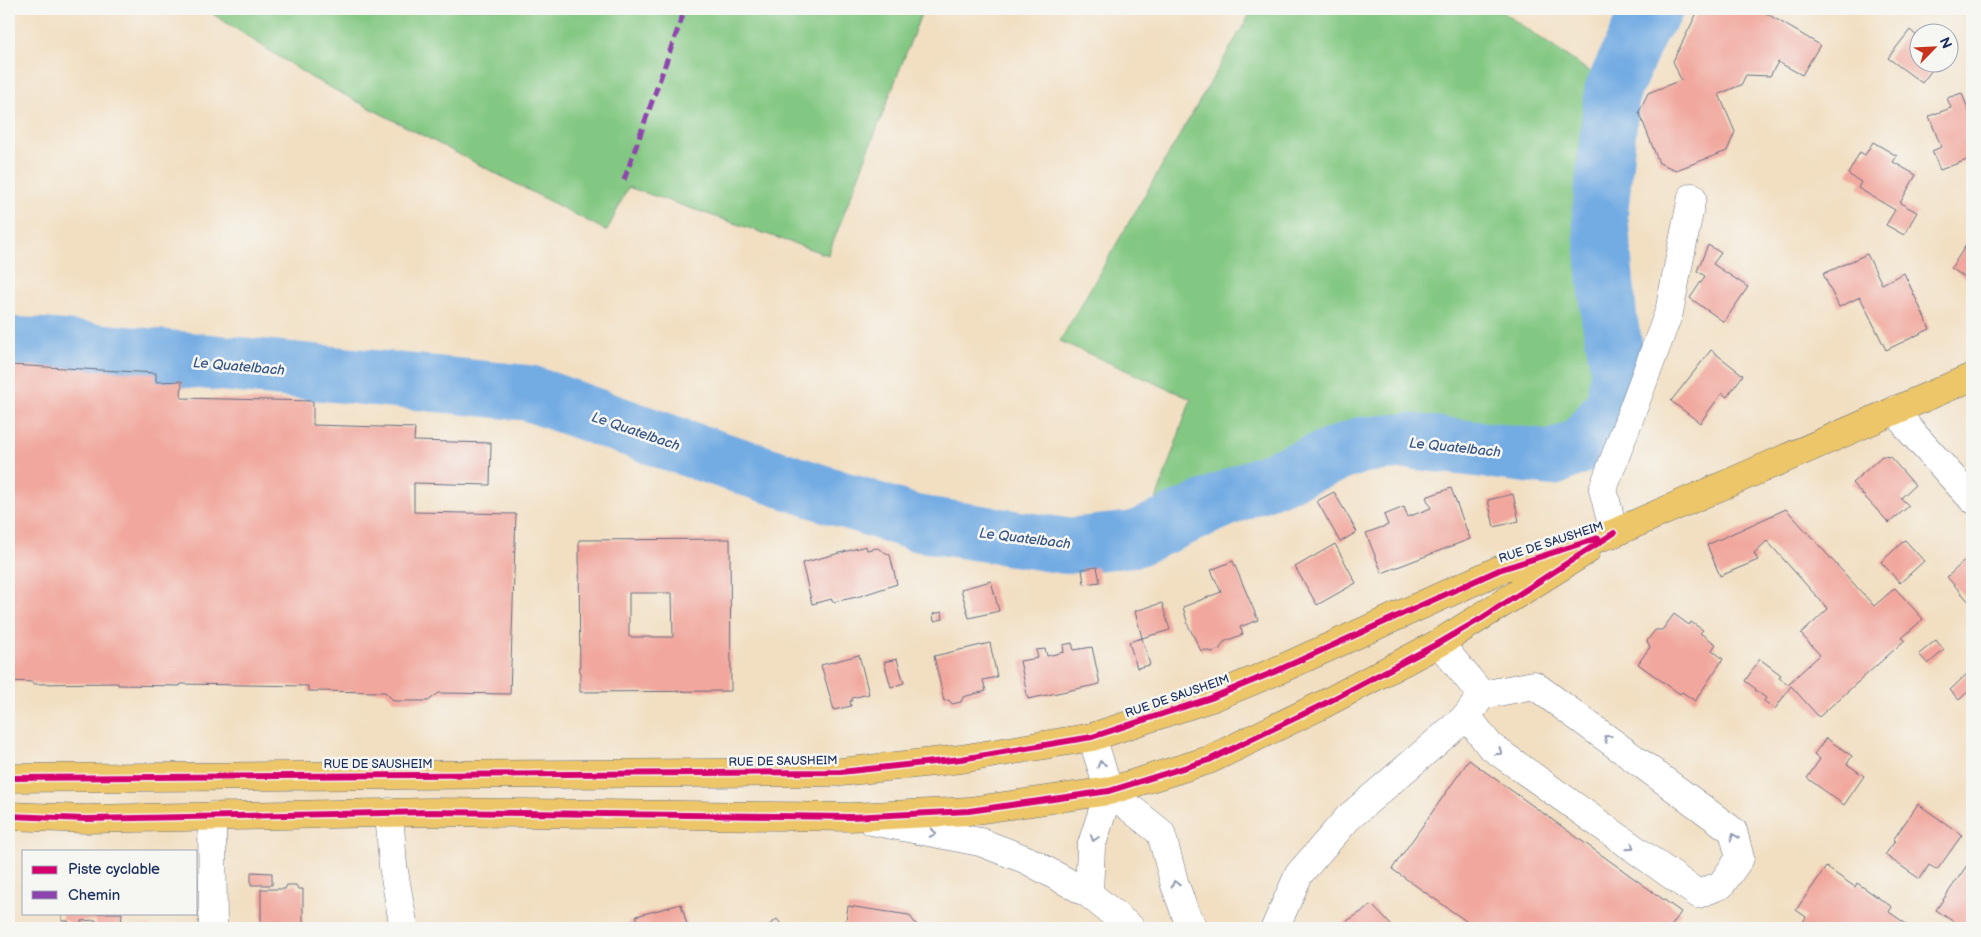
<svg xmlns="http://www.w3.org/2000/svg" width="1981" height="937" font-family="'Balsamiq Sans',sans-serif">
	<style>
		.green { fill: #83c882; stroke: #4f7c70 }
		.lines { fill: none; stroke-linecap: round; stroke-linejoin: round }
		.river { stroke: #73ace3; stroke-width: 56 }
		.building { fill: #f1a79d; fill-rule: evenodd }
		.minor-casing { stroke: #666d81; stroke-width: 29 }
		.major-casing { stroke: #666d81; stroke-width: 29 }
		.minor { stroke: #fff; stroke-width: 28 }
		.major { stroke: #ecc669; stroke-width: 28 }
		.quiet { stroke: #8e44ad; stroke-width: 5; stroke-dasharray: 10 5; stroke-linecap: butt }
		.cycleway-casing { stroke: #f6f6f2; stroke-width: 9 }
		.cycleway { stroke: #d6006c; stroke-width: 6 }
		.oneway { stroke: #8d97ae }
		.labels { text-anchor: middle; stroke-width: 5; stroke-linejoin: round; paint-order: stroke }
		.street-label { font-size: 12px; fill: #1b2f5e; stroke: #f6f6f2 }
		.water-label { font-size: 14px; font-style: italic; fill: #355486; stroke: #f6f6f2 }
	</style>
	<rect width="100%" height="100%" fill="#f6f6f2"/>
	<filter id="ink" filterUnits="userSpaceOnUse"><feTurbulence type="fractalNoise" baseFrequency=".02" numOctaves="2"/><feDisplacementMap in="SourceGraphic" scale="10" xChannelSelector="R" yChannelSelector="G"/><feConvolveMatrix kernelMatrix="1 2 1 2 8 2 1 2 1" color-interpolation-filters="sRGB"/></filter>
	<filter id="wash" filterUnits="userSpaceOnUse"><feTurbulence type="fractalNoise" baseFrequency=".0096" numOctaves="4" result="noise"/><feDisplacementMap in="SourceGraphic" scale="20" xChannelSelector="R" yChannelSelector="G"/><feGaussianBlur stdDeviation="1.12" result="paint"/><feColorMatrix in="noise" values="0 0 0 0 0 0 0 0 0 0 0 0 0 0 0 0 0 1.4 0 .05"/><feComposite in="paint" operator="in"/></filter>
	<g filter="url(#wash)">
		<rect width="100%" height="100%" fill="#f2dfc2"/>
		<!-- green -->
		<path class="green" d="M205 9H923L828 255 628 187 607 231 312 78Z
			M1253 9H1498L1600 79 1590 216 1595 393 1548 444 1360 428 1146 529 1191 399 1060 341Z"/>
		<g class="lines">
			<!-- river -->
			<path class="river" d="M9 345 45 346 529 393 679 446 915 523 1066 546 1135 539 1248 489 1361 445 1408 441 1553 458 1582 445 1613 407 1619 371 1609 317 1600 215 1612 92 1641 27 1655 9"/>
		</g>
		<g id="blocks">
			<!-- building -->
			<path class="building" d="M1699 9H1759L1820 45 1802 75 1778 62 1770 76 1746 75 1741 85 1719 94 1735 132 1727 151 1676 170 1659 163 1639 112 1648 93 1681 80 1673 61Z
				M1910 30 1918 37V62H1938L1922 83 1888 58Z
				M1962 93 1972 120V158L1940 170 1932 151 1941 147 1929 116 1951 108 1947 98Z
				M1873 142 1897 156 1893 162 1916 175 1900 203 1917 212 1904 235 1886 225 1895 210 1858 188 1861 182 1848 174 1860 152 1865 155Z
				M1972 236V282L1951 268Z
				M1708 245 1721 253 1713 264 1748 287 1724 322 1690 298 1705 276 1697 271Z
				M1867 254 1882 284 1904 273 1930 329 1886 350 1860 297 1839 307 1823 274Z
				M1711 350 1743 375 1727 397 1722 393 1700 423 1671 401Z
				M9 365 156 373V382L182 381 181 398 313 401V425L415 428 414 441 491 443 490 485 414 483V512L516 514 510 694 439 693 428 701H394L385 692 308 691V686L181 684 180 686 118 685V683L33 684V682L9 681Z
				M1882 456 1890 457 1915 485 1901 498 1909 506 1889 523 1852 483Z
				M1451 488 1470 539 1382 573 1366 533 1388 525 1384 515 1404 507 1408 517 1431 508 1426 497Z
				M1334 492 1357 532 1340 542 1317 501Z
				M1513 494 1519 521 1494 527 1488 500Z
				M1786 509 1874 606 1895 588 1923 619 1902 638 1905 640 1819 717 1791 686 1775 709 1764 701 1766 698 1755 690 1756 689 1745 681 1760 659 1781 675 1779 678 1788 684 1820 655 1801 634 1828 609 1767 541 1754 553 1758 560 1720 576 1707 545Z
				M730 539 731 691 580 692 579 540ZM629 593H672L673 637H629Z
				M1905 540 1924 561 1900 583 1881 562Z
				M1335 544 1356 583 1317 605 1295 567Z
				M866 546 867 550 877 548 890 555 897 584 857 597 833 602 832 599 812 604 802 563Z
				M1972 554V613L1969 609 1972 605 1947 577Z
				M1233 561 1258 620 1240 627 1243 634 1224 642 1220 649 1212 652 1204 650 1201 651 1188 625 1183 607 1221 592 1211 570Z
				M1097 567 1100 582 1084 584 1082 569Z
				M991 581 999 611 969 618 961 589Z
				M1162 603 1170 630 1142 638 1150 665 1137 668 1129 642 1142 638 1135 611Z
				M942 612 943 619 934 621 933 614Z
				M1674 614 1689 625 1691 622 1703 630 1700 633 1716 644 1712 650 1723 659 1695 701 1682 692 1680 694 1638 664 1650 647 1647 641 1655 630H1662Z
				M1936 640 1944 650 1928 664 1919 654Z
				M990 643 997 677 983 680 986 691 963 697 961 702 952 704 949 700 944 701 934 656Z
				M1072 643 1074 650 1092 647 1100 684 1028 699 1020 661 1038 658 1036 650 1045 649 1047 656 1064 652 1063 645Z
				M859 655 869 694 852 698V701H850L851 706 834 710 821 665Z
				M897 659 904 683 891 687 884 662Z
				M1970 671 1972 673V688L1959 700 1950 690Z
				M1826 738 1852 756 1847 764 1864 776 1844 805 1807 778 1820 759 1814 754Z
				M1469 760 1681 912 1670 928H1476L1392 869Z
				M1918 804 1962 835 1937 870 1929 865 1920 879 1885 855 1895 841 1893 840Z
				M1972 858V916L1963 928 1936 910Z
				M1826 867 1855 887 1857 883 1892 907 1889 912 1912 928H1799L1806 917 1796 910Z
				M251 872 272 873V885H251Z
				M287 885H296L298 889H303V928H261V889H285Z
				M681 904 688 928H629L628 924 630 921 638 920 636 916Z
				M1372 905 1394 928H1336Z
				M848 906 909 915 919 928H845Z
				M62 913H122L121 928H96V920L81 921 82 928H68V921H62Z
				M777 919 784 928H765Z
				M149 926V928H126V927Z"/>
		</g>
	</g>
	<g filter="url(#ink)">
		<use href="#blocks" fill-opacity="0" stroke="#666d81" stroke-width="1"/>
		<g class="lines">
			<!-- minor casing -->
			<g class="minor-casing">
				<path id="minor" d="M1897 409 1908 428 1972 499
					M1614 533 1603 489 1669 312 1692 197
					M1467 716 1490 746 1698 894 1721 885 1740 858 1733 831 1534 685 1482 695
					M1092 737 1109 791
					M1109 791 1161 833 1175 885 1186 915 1194 928
					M389 812 393 866 404 928
					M212 816 213 928
					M872 821 980 842 1027 860 1089 894 1131 928
					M1089 894 1091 847 1109 791
					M1275 928 1299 874 1348 818 1467 716 1482 695 1439 643"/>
			</g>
			<!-- major casing -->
			<g class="major-casing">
				<path id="major" d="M9 778 841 772 961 759 1092 737 1211 698 1274 672 1499 570 1614 533 1972 377
					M9 816 86 819 431 812 851 817 969 811 1109 791 1209 760 1322 705 1439 643 1586 551"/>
			</g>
			<!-- minor -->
			<use href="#minor" class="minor"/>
			<!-- major -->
			<use href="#major" class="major"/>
			<!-- quiet -->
			<path class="quiet" d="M624 180 685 9"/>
			<!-- cycleway casing -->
			<g class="cycleway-casing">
				<path id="cycleway" d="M9 778 841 772 961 759 1092 737 1211 698 1274 672 1499 570 1598 538
					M9 816 86 819 431 812 851 817 969 811 1109 791 1209 760 1322 705 1439 643 1482 618 1614 533"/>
			</g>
			<!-- cycleway -->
			<use href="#cycleway" class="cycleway"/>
		</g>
		<!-- one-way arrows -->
		<defs><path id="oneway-chevron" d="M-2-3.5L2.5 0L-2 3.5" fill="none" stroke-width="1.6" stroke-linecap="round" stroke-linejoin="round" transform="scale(1.25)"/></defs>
		<g class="oneway">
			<use href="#oneway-chevron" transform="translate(1607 738) rotate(-144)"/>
			<use href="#oneway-chevron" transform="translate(1499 752) rotate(35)"/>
			<use href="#oneway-chevron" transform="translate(1101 764) rotate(-107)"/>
			<use href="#oneway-chevron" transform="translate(933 833) rotate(11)"/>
			<use href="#oneway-chevron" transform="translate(1734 837) rotate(-111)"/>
			<use href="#oneway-chevron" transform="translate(1094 838) rotate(108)"/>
			<use href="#oneway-chevron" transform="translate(1631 847) rotate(35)"/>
			<use href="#oneway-chevron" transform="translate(1175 884) rotate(-107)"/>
		</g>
	</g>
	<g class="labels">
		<!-- street labels -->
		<g class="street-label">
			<text transform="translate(1551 542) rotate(-18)" y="4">RUE DE SAUSHEIM</text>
			<text transform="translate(1177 696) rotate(-19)" y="4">RUE DE SAUSHEIM</text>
			<text transform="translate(783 761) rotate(-1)" y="4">RUE DE SAUSHEIM</text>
			<text x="378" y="768">RUE DE SAUSHEIM</text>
		</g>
		<!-- water labels -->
		<g class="water-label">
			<text transform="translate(239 366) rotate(5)" y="5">Le Quatelbach</text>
			<text transform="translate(636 431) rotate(19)" y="5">Le Quatelbach</text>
			<text transform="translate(1455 447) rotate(6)" y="5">Le Quatelbach</text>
			<text transform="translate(1025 538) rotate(7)" y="5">Le Quatelbach</text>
		</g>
	</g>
	<!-- margin -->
	<rect width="1981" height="937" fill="none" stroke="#f6f6f2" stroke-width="30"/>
	<!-- legend -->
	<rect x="22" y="850" width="175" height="65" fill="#f6f6f2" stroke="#9ea6b7"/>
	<rect x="32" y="866" width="25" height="8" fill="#d6006c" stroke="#9ea6b7"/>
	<text x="68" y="874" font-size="15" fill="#1b2f5e">Piste cyclable</text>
	<rect x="32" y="891" width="25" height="8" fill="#8e44ad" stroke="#9ea6b7"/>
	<text x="68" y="900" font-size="15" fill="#1b2f5e">Chemin</text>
	<!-- north arrow -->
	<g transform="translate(1934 48) rotate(66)"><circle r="24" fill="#f6f6f2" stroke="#9ea6b7"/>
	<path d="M0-4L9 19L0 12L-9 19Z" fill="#c8321e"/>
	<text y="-8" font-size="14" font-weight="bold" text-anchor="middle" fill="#1b2f5e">N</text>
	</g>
</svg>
